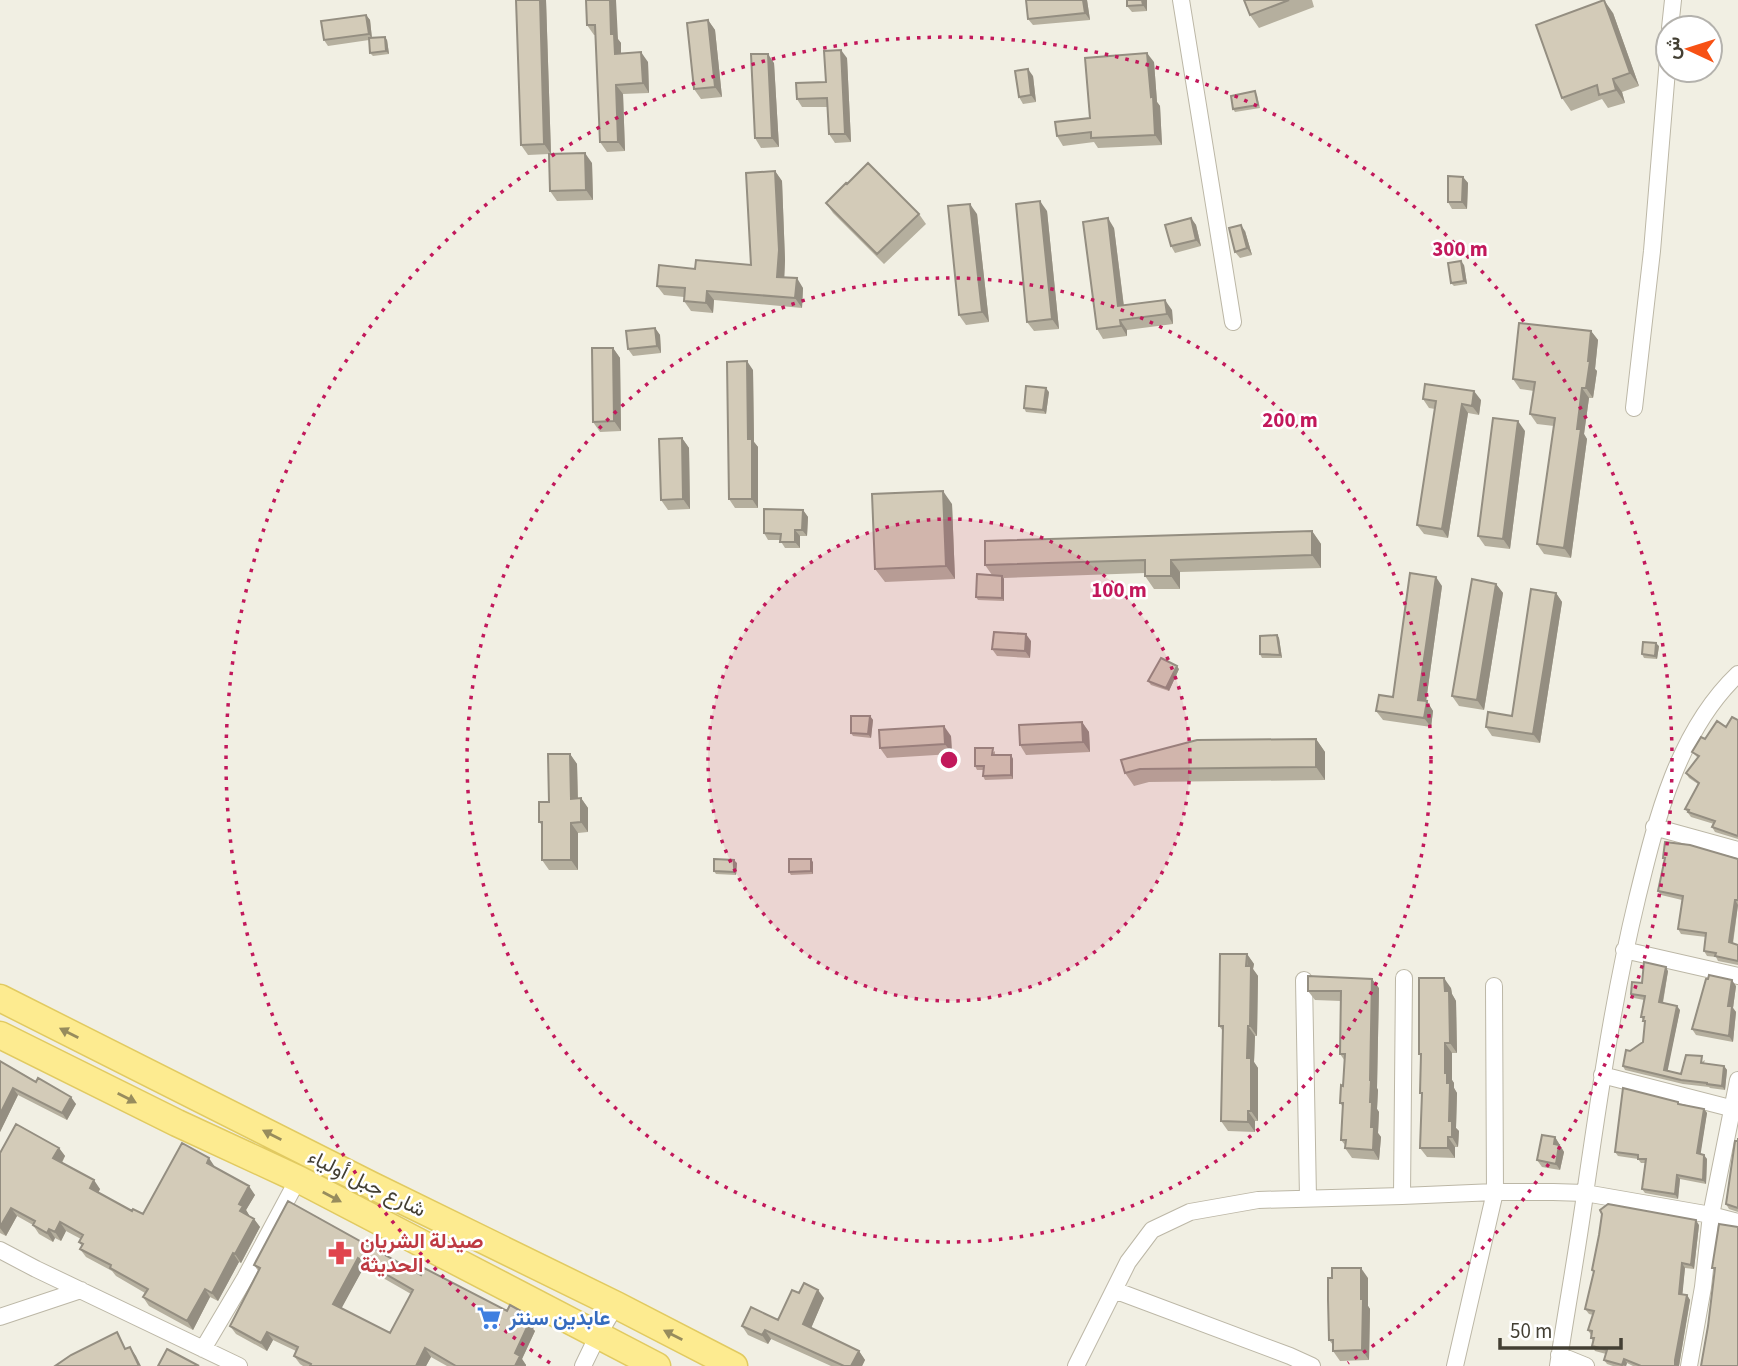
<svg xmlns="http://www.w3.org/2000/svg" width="1738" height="1366" font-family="'Source Sans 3',Vazirmatn,sans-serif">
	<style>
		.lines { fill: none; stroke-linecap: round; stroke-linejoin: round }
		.minor-casing { stroke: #bcb7a6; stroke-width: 18 }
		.primary-casing { stroke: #e1ca61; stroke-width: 29 }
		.minor { stroke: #fff; stroke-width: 16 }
		.primary { stroke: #fdeb90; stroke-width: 26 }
		.wall { fill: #b5af9e; fill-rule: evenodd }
		.shaded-wall { fill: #948e81 }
		.building { fill: #d3cbb8; stroke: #948e81; stroke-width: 2; fill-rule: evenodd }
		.oneway { fill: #978c5d }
		.ring { fill: none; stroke: #c2185b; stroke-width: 3.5; stroke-dasharray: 3.5 7 }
		.labels { text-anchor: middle; stroke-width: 5; stroke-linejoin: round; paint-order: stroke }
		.street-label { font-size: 21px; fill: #433f33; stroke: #fff }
		.health-label { font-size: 21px; font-weight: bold; fill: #be3a42; stroke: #fff; text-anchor: start }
		.shop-label { font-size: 21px; font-weight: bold; fill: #366cbe; stroke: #fff; text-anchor: start }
		.centre { fill: #c2185b; stroke: #fff; stroke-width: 3.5 }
		.ring-label { font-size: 21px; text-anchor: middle; font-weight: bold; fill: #c2185b; stroke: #fff; stroke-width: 5; stroke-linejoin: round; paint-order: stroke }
	</style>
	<rect width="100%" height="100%" fill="#f1efe3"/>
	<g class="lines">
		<!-- minor casing -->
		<g class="minor-casing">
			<path id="minor" d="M1181 0 1233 322
				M1670 28 1673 0
				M1634 408 1652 251 1668 58
				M1654 827 1738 850
				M1624 950 1738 976
				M1304 980 1308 1198
				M1602 1075 1738 1110
				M1402 1196 1404 978
				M0 1250 36 1269 239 1366
				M1114 1290 1290 1356 1312 1366
				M0 1317 81 1290
				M203 1349 245 1278 298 1179
				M1559 1355 1586 1366
				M583 1366 598 1335 616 1305
				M1076 1366 1128 1262 1152 1230 1190 1212 1258 1200 1402 1196 1495 1192H1553L1585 1193 1711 1215 1738 1222
				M1455 1366 1495 1192 1494 986
				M1558 1366C1567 1306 1578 1247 1586 1187 1600 1091 1614 994 1637 899 1656 821 1677 732 1738 674
				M1689 1366 1703 1287 1711 1215 1738 1080"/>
		</g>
		<!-- primary casing -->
		<g class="primary-casing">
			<path id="primary" d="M0 998 371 1185 616 1305 734 1366
				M0 1035 177 1123 298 1179 657 1366"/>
		</g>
		<!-- minor -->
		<use href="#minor" class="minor"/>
		<!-- primary -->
		<use href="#primary" class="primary"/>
	</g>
	<!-- wall -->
	<path class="wall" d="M516 0H546L551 154 592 163 593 200 557 201 550 191 549 154 528 155 521 145Z
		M586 0 621 43V53L648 62 649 93 623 94 625 151 607 152 600 142 596 35H594L587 25Z
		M1026 0H1087L1090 20 1033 25 1028 19Z
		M1127 0H1147V11L1132 12 1127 6Z
		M1244 0H1312L1314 7 1259 28 1250 15Z
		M1613 13 1639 86 1622 92 1625 103 1608 108 1602 99 1571 111 1562 98Z
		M366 15 370 20 372 38 387 40 389 54 373 56 370 53 369 40 328 46 324 40Z
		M708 20 715 30 722 97 701 99 694 89Z
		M847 58 851 142 835 143 829 134 828 107H802L797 99 826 82Z
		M1154 62 1157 102 1160 106 1162 145 1098 148 1094 142 1063 146 1057 136 1090 118Z
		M774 63 779 147 761 148 755 138Z
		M1033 76 1036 102 1023 104 1019 97Z
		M1255 91 1257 95 1260 108 1235 112 1233 109Z
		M775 171 782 181 785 260 784 277 803 288 802 308 714 300 713 313 691 311 684 301V297L664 295 657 286 695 269 751 265Z
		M1463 177 1468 183 1467 209H1452L1448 202Z
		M826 203 919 214 926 224 884 264 833 213Z
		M1047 211 1059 329 1034 331 1027 322Z
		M977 214 989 322 966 325 959 315Z
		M1191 218 1196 225 1201 246 1175 253 1171 246Z
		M1114 228 1124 306 1172 310 1173 324 1127 330V336L1103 339 1097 329Z
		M1245 231 1252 255 1240 258 1235 252Z
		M1464 265 1467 284 1454 286 1451 283Z
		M655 328 660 335 661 353 633 356 628 349Z
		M1591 331 1598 340 1595 369 1597 371 1593 398H1589L1584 434 1587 439 1571 558 1544 554 1537 544 1554 426 1537 424 1530 414 1534 391 1520 389 1513 379Z
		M613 348 620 358 621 431 600 432 593 422Z
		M753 370 754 442 758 447V508H735L729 499Z
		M1049 392 1046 414 1026 412 1024 408Z
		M1423 399 1481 400 1479 415 1468 413 1448 538 1424 534 1417 525 1435 409 1429 408Z
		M1525 431 1510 549 1485 546 1478 536Z
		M682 438 689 448 690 509 668 510 661 500Z
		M952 504 955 579 885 582 875 569Z
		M803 510 808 517 807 536H800V548H785L780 540H768L764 533Z
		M1312 531 1321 544V568L1180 572V589H1154L1145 576V573L1004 578V601L978 600 976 597 992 575 985 565Z
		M1496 584 1503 593 1484 710 1459 706 1452 696Z
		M1442 586 1426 701 1433 711 1431 727 1383 720 1376 711 1393 697Z
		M1556 593 1562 602 1540 743 1492 736 1486 727 1512 716Z
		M1277 635 1279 638 1282 658H1262L1260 654Z
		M1031 641 1030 658 997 656 992 649Z
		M1659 646 1657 659 1644 658 1642 654Z
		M1179 669 1169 691 1151 685 1148 681Z
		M870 716 873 720 871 738 853 736 851 733Z
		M1738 720V839L1715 832 1712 827 1714 824 1691 817 1685 809 1698 784 1689 778 1686 773 1698 758 1692 752 1705 739Z
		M1082 722 1089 732 1090 752 1026 755 1020 745Z
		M951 736 952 754 887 758 880 748Z
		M1316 739 1325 752V780L1149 782 1134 786 1125 773 1121 760Z
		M995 751V755H1011L1013 759V779L985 780 983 776 984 770H977L975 766Z
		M570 754 577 764 578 799 581 798 588 808V832L578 833V870H549L542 860V825L539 822 549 802Z
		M1663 858 1738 859V905L1733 944 1738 945V965L1718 961 1716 957 1707 956 1704 951 1706 937 1681 934 1678 929 1682 900 1661 895 1658 891 1665 860Z
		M813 862V874L791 875 789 872Z
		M737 863 736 875 716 874 714 871Z
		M1247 954 1254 964 1253 969 1258 976 1257 1036H1255L1254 1062 1258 1068V1121H1255V1132L1228 1131 1221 1121 1223 1031 1219 1026Z
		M1668 971 1663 1003 1680 1010 1667 1070 1681 1074 1705 1060 1704 1063 1724 1066 1727 1070 1725 1090 1710 1088 1709 1087 1683 1084 1625 1070 1623 1066 1630 1051 1643 1042 1645 1023 1641 1017 1644 1000 1634 998 1631 994 1642 983Z
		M1736 986 1733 1008 1736 1012 1733 1042 1696 1035 1692 1029Z
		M1379 988 1377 1088 1378 1090 1377 1109 1379 1112 1378 1133 1381 1137 1379 1160 1352 1158 1345 1148V1145L1341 1140 1343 1107 1340 1103 1343 1086 1345 1061 1340 1054 1341 1001 1315 1000 1308 991Z
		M1451 988 1452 994 1456 1001 1457 1053H1452V1080L1454 1083V1088L1457 1093 1456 1128 1459 1131 1458 1147H1455V1158L1427 1157 1420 1148 1422 1095 1420 1093 1421 1057 1419 1054Z
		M0 1061 76 1104 67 1120 18 1095 0 1132Z
		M1680 1104 1704 1109 1707 1113 1700 1154 1707 1159 1706 1184 1680 1179 1678 1199 1645 1193 1642 1189 1645 1163H1641L1638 1159 1618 1156 1615 1152Z
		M1555 1137 1564 1152 1560 1170 1542 1167 1537 1160Z
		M1738 1138V1212L1729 1209 1726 1204Z
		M59 1148 65 1156 62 1163 100 1189 98 1193 132 1211 143 1214 215 1167 255 1195 246 1210 249 1215V1216L254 1219 260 1227 241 1263 239 1262 218 1301 210 1297 193 1330 149 1306 143 1297 145 1293 116 1276 112 1271 86 1257 80 1249 82 1246 79 1242 81 1239 66 1231 61 1241 55 1238 53 1242 39 1234 33 1225 17 1216 6 1236 0 1233V1153Z
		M288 1201 421 1275 507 1311 530 1316 536 1324 533 1329 535 1331 522 1359 526 1365V1366H447L431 1357 426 1366H303L300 1364 294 1356 296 1351 273 1340 267 1351 236 1334 230 1326 259 1272 254 1265ZM364 1267 411 1294 390 1333 341 1308Z
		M1699 1225 1694 1269 1685 1268 1682 1294 1687 1295 1690 1300 1679 1366H1633L1627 1363 1626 1366H1613L1607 1364 1604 1360 1606 1354 1595 1351 1592 1346 1593 1341 1591 1338V1335L1588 1330 1593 1315 1589 1314 1585 1309 1594 1273 1592 1270Z
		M1368 1278V1306L1370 1309 1369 1360 1340 1361 1333 1351V1345L1329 1340Z
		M799 1293 824 1298 811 1328 859 1351 865 1360 862 1366H831L771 1339 768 1344 748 1335 742 1326 778 1320Z"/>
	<!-- shaded-wall -->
	<path class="shaded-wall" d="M540 0H546L551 154 544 144Z
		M610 0H616L618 39 621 43V63L615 54 611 34Z
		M1083 0H1087L1090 20 1085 13Z
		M1142 0H1147V11L1143 5Z
		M1604 0 1613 13 1639 86 1630 73Z
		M366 15 370 20 372 39 369 34Z
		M708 20 715 30 722 97 715 87Z
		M385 37 387 40 389 54 386 51Z
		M841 50 847 58 851 142 845 134Z
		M641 52 648 62 649 93 643 83Z
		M1147 53 1154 62 1157 102 1160 106 1162 145 1155 135Z
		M768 54 774 63 779 147 772 138Z
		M1028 69 1033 76 1036 102 1031 95Z
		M1613 79 1622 92 1625 103 1616 90Z
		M616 85 623 94 625 151 618 142Z
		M585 153 592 163 593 200 586 190Z
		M775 171 782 181 785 260 784 286 777 277Z
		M1463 177 1468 183 1467 209 1462 202Z
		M1040 201 1047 211 1059 329 1052 319Z
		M970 204 977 214 989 322 982 312Z
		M1108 218 1114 228 1125 316 1118 306Z
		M1191 218 1196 225 1201 246 1196 240Z
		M1241 225 1245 231 1252 255 1247 248Z
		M1461 261 1464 265 1467 284 1464 281Z
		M797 278 803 288 802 308 795 298Z
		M707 291 714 300 713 313 706 303Z
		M1165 300 1172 310 1173 324 1167 314Z
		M1120 320 1127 330V336L1121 326Z
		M655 328 660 335 661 353 657 346Z
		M1591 331 1598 340 1595 369 1597 371 1593 398 1586 388Z
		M613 348 620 358 621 431 614 421Z
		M747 361 753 370 754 442 758 447V508L752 499 748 439Z
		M1046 388 1049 392 1046 414 1043 410Z
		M1582 388 1589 398 1584 434 1587 439 1571 558 1564 548 1577 429Z
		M1474 391 1481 400 1479 415 1472 406Z
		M1462 404 1468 413 1448 538 1442 529Z
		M1518 421 1525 431 1510 549 1503 539Z
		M682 438 689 448 690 509 683 499Z
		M943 491 952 504 955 579 946 566Z
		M803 510 808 517 807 536 802 530Z
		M795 530 800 536V548L795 542Z
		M1312 531 1321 544V568L1312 555Z
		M1171 560 1180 572V589L1171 576Z
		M1002 576 1004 579V601L1002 598Z
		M1436 577 1442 586 1425 709 1418 700Z
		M1496 584 1503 593 1484 710 1477 700Z
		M1556 593 1562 602 1540 743 1533 734Z
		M1026 634 1031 641 1030 658 1025 651Z
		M1277 635 1279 638 1282 658 1280 655Z
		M1656 643 1659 646 1657 659 1655 656Z
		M1177 666 1179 669 1169 691 1166 688Z
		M1427 701 1433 711 1431 727 1424 718Z
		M870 716 873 720 871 738 868 734Z
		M1082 722 1089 732 1090 752 1083 742Z
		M944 726 951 736 952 754 945 744Z
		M1316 739 1325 752V780L1316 767Z
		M570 754 577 764 578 808 571 799Z
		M1011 755 1013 759V779L1011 775Z
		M581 798 588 808V832L581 822Z
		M571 823 578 833V870L571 860Z
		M811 859 813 862V874L811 871Z
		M734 860 737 863 736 875 734 872Z
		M1735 900 1738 905 1732 947 1729 942Z
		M1247 954 1254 964 1253 969 1258 976 1257 1036 1250 1026Z
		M1666 967 1668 971 1662 1006 1659 1002Z
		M1444 978 1451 988 1452 994 1456 1001 1457 1053 1450 1043 1445 991Z
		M1372 979 1379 988 1377 1088 1378 1090 1377 1109 1379 1112 1378 1133 1381 1137 1379 1160 1373 1150 1371 1127 1370 1080Z
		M1732 980 1736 986 1733 1008 1736 1012 1733 1042 1729 1036 1728 1006Z
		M1677 1006 1680 1010 1667 1074 1664 1070Z
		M1248 1026 1255 1036 1254 1062 1258 1068V1121L1251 1111 1247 1058Z
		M1445 1043 1452 1053V1080L1454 1083V1088L1457 1093 1456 1128 1459 1131 1458 1147 1452 1137 1449 1121 1447 1083 1445 1073Z
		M1724 1066 1727 1070 1725 1090 1722 1086Z
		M13 1088 18 1095 0 1132V1114Z
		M71 1097 76 1104 67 1120 62 1113Z
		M1704 1109 1707 1113 1700 1158 1697 1153Z
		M1248 1111 1255 1121V1132L1248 1122Z
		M1448 1137 1455 1147V1158L1448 1148Z
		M1555 1137 1564 1152 1560 1170 1556 1164 1554 1144Z
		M59 1148 65 1156 59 1167 53 1158Z
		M1704 1155 1707 1159 1706 1184 1703 1180Z
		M209 1158 215 1167 207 1163Z
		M1677 1175 1680 1179 1678 1199 1675 1194Z
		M94 1180 100 1189 96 1197 90 1188Z
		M249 1186 255 1195 246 1210 249 1215 246 1220 240 1211 239 1204Z
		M11 1208 17 1216 6 1236 0 1228Z
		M254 1219 260 1227 241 1263 235 1254Z
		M1696 1220 1699 1225 1694 1269 1691 1265Z
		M60 1222 66 1231 61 1241 55 1232Z
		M49 1229 55 1238 53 1242 47 1233Z
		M233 1253 239 1262 218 1301 212 1293Z
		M358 1258 364 1267 339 1313 333 1304Z
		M1682 1263 1685 1268 1682 1299 1679 1294Z
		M1361 1268 1368 1278V1306L1370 1309 1369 1360 1362 1350 1361 1299Z
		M205 1289 210 1297 193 1330 187 1321Z
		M818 1290 824 1298 809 1333 803 1324Z
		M1687 1295 1690 1300 1679 1366H1675V1360Z
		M530 1316 536 1324 533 1329 535 1331 522 1359 526 1365V1366H515V1353L526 1322Z
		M765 1330 771 1339 768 1344 762 1335Z
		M267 1332 273 1340 267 1351 261 1343Z
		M130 1347 136 1356 141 1366H139Z
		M425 1348 431 1357 426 1366H416Z
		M859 1351 865 1360 862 1366H851Z
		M1624 1359 1627 1363 1626 1366 1622 1365Z"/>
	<!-- building -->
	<path class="building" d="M516 0H540L544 144 521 145Z
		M586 0H610L611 34H614L615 54 641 52 643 83 616 85 618 142H600L595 25H587Z
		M1026 0H1083L1085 13 1028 19Z
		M1127 0H1142L1143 5 1127 6Z
		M1244 0H1289L1250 15Z
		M1604 0 1630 73 1613 79 1616 90 1599 95 1597 85 1562 98 1536 25Z
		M366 15 369 34 324 40 321 21Z
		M708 20 715 87 694 89 687 23Z
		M385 37 386 51 370 53 369 38Z
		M841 50 845 134H829L827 98 797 99 796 83 826 82 824 51Z
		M1147 53 1151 97 1153 96 1155 135 1091 138V132L1057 136 1055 122 1090 118 1085 58Z
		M751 54H768L772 138H755Z
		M1028 69 1031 95 1019 97 1015 71Z
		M1255 91 1258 105 1233 109 1231 96Z
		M585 153 586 190 550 191 549 154Z
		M868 163 919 214 877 254 826 203 846 183 847 184Z
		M775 171 779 250 777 277 797 278 795 298 707 291 706 303 684 301 685 288 657 286 659 265 695 269 696 260 751 265 746 173Z
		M1448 176 1463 177 1462 202H1448Z
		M1040 201 1052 319 1027 322 1016 204Z
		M970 204 982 312 959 315 948 206Z
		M1108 218 1118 306 1165 300 1167 314 1120 320 1121 326 1097 329 1083 222Z
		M1191 218 1196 240 1171 246 1165 225Z
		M1241 225 1247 248 1235 252 1229 228Z
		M1461 261 1464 281 1451 283 1448 263Z
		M1519 323 1591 331 1588 361H1590L1586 388H1582L1577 429H1581L1564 548 1537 544 1555 418 1530 414 1535 382 1513 379Z
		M655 328 657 346 628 349 626 331Z
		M592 348H613L614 421 593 422Z
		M747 361 748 439H752V499H729L727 362Z
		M1425 384 1474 391 1472 406 1462 404 1442 529 1417 525 1436 401 1423 399Z
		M1026 386 1046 388 1043 410 1024 408Z
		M1493 418 1518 421 1503 539 1478 536Z
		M682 438 683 499 661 500 659 439Z
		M943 491 946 566 875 569 872 494Z
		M764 509 803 510 802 530H795V542H780L781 534 764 533Z
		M1312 531V555L1171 560V576H1145V560L985 565V541Z
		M1410 573 1436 577 1418 700 1427 701 1424 718 1376 711 1379 695 1393 697Z
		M977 574 1002 576V598L976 597Z
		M1472 579 1496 584 1477 700 1452 696Z
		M1531 589 1556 593 1533 734 1486 727 1488 712 1512 716Z
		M994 632 1026 634 1025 651 992 649Z
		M1277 635 1280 655 1260 654V636Z
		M1643 642 1656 643 1655 656 1642 654Z
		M1161 658 1177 666 1166 688 1148 681Z
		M851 716H870L868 734 851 733Z
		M1732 717 1738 720V836L1712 827 1715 821 1688 812 1689 810 1685 809 1699 783 1686 773 1699 756 1692 752 1701 737 1705 739 1717 721 1726 727Z
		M1082 722 1083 742 1020 745 1019 725Z
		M944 726 945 744 880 748 879 730Z
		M1316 739V767L1140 769 1125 773 1121 760 1197 740Z
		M975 748H993L992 755H1011V775L983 776 984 766H975Z
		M548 754H570L571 799 581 798V822L571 823V860H542V822H539V802H549Z
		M1665 842 1690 845 1738 859V900H1735L1729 942 1738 945V961L1715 956 1716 953 1704 951 1706 933 1678 929 1683 896 1658 891 1665 858H1663Z
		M714 859 734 860V872L714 871Z
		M789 859H811V871L789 872Z
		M1220 954H1247L1246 966H1251L1250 1026H1248L1247 1058H1251V1111H1248V1122L1221 1121 1223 1026H1219Z
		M1644 962 1666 967 1659 1002 1677 1006 1664 1070 1681 1074 1686 1055 1702 1056 1701 1063 1724 1066 1722 1086 1707 1084V1083L1681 1080 1623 1066 1626 1050 1630 1051 1643 1042 1645 1021H1643L1644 1017H1641L1645 996 1631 994 1632 982 1642 983Z
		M1709 975 1732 980 1728 1006H1732L1729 1036 1692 1029 1706 979H1708Z
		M1308 976 1372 979 1370 1080H1371L1370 1102H1372L1371 1127H1374L1373 1150 1345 1148 1346 1140H1341L1343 1103H1340L1341 1085 1343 1086 1345 1054H1340L1341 991H1308Z
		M1419 978H1444L1445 991H1449L1450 1043H1445V1073H1447V1083H1450L1449 1121H1452V1137H1448V1148H1420L1422 1093H1420L1421 1054H1419Z
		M0 1061 36 1082 38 1078 71 1097 62 1113 13 1088 0 1114Z
		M1623 1088 1678 1102V1104L1704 1109 1697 1153 1704 1155 1703 1180 1677 1175 1675 1194 1642 1189 1646 1159H1638V1155L1615 1152Z
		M16 1124 59 1148 53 1158 94 1180 90 1188 132 1211 133 1209 143 1214 182 1143 209 1158 207 1163 249 1186 239 1204 243 1206 240 1211 254 1219 235 1254 233 1253 212 1293 205 1289 187 1321 143 1297 148 1289 110 1268 111 1265 80 1249 83 1244 79 1242 83 1235 60 1222 55 1232 49 1229 47 1233 33 1225 35 1221 11 1208 0 1227V1153Z
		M1542 1135 1555 1137 1554 1144 1559 1145 1556 1164 1537 1160Z
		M1738 1138V1208L1726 1204 1735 1141H1738Z
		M288 1201 421 1275 424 1268 507 1311 510 1305 530 1316 526 1322 529 1323 515 1353 520 1356 515 1366H456L425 1348 416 1366H310L311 1364 294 1356 298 1347 267 1332 261 1343 230 1326 260 1268 254 1265ZM358 1258 413 1290 390 1333 333 1304Z
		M1608 1204 1696 1220 1691 1265 1682 1263 1679 1294 1687 1295 1675 1360V1366H1641L1624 1359 1622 1365 1604 1360 1607 1350 1592 1346 1594 1338H1591L1592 1331 1588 1330 1594 1311 1585 1309 1594 1271 1592 1270 1599 1235 1602 1214 1600 1210Z
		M1719 1224 1738 1227V1366H1701L1708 1326 1715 1268H1712Z
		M1332 1268H1361V1299H1363L1362 1350 1333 1351V1340H1329L1328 1300V1278H1332Z
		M804 1283 818 1290 803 1324 859 1351 851 1366H844L765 1330 762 1335 742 1326 751 1307 778 1320 792 1290 799 1293Z
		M117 1332 125 1349 130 1347 139 1366H55L71 1355Z
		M167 1349 199 1366H158Z"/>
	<!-- one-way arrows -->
	<defs><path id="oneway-solid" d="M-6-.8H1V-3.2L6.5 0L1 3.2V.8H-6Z" transform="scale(1.75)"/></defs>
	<g class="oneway">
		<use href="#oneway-solid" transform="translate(69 1033) rotate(-153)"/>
		<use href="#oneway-solid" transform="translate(127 1098) rotate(27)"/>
		<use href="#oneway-solid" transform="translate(272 1135) rotate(-153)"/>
		<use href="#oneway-solid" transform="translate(332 1197) rotate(28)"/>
		<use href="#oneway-solid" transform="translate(673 1335) rotate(-153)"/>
	</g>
	<!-- distance rings -->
	<circle cx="949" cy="760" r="241" fill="#c2185b" fill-opacity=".12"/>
	<g class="ring">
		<circle cx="949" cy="760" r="241"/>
		<circle cx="949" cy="760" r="482"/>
		<path d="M550 1363A723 723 0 1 1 1348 1363"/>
	</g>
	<!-- icons -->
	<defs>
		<g id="pharmacy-bare" transform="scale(1.89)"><path d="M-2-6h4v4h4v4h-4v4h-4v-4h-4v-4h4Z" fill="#e0444e" stroke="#fff" stroke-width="2.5" paint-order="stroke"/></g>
		<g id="supermarket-bare" transform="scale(1.89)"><path d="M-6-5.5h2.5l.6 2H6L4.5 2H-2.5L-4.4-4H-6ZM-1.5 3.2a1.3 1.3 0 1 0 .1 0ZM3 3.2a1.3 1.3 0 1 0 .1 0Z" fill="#3f7fe0" stroke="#fff" stroke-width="2.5" paint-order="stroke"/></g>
	</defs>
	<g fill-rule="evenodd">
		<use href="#pharmacy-bare" x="340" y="1253"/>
		<use href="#supermarket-bare" x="489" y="1318"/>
	</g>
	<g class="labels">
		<!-- street labels -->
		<g class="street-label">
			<text transform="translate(367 1183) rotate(26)" y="7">شارع جبل أولياء</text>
		</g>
		<!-- health labels -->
		<g class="health-label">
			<text x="360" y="1248">صيدلة الشريان<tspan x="360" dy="24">الحديثة</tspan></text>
		</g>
		<!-- shop labels -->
		<g class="shop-label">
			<text x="509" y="1325">عابدين سنتر</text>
		</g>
	</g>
	<circle cx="949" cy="760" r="10" class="centre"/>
	<g class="ring-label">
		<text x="1460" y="256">300 m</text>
		<text x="1290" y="427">200 m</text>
		<text x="1119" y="597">100 m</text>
	</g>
	<!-- north arrow -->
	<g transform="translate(1689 49) rotate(274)"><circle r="33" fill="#ffffff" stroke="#b4b2ad" stroke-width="2"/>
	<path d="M0-5L12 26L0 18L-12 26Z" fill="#f75114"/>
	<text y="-10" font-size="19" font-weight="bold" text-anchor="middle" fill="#433f33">ش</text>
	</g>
	<!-- scale -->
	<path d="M1500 1338v10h121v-10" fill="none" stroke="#433f33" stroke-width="3.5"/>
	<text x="1510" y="1338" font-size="21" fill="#433f33" stroke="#ffffff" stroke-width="5" paint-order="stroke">50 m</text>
</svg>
